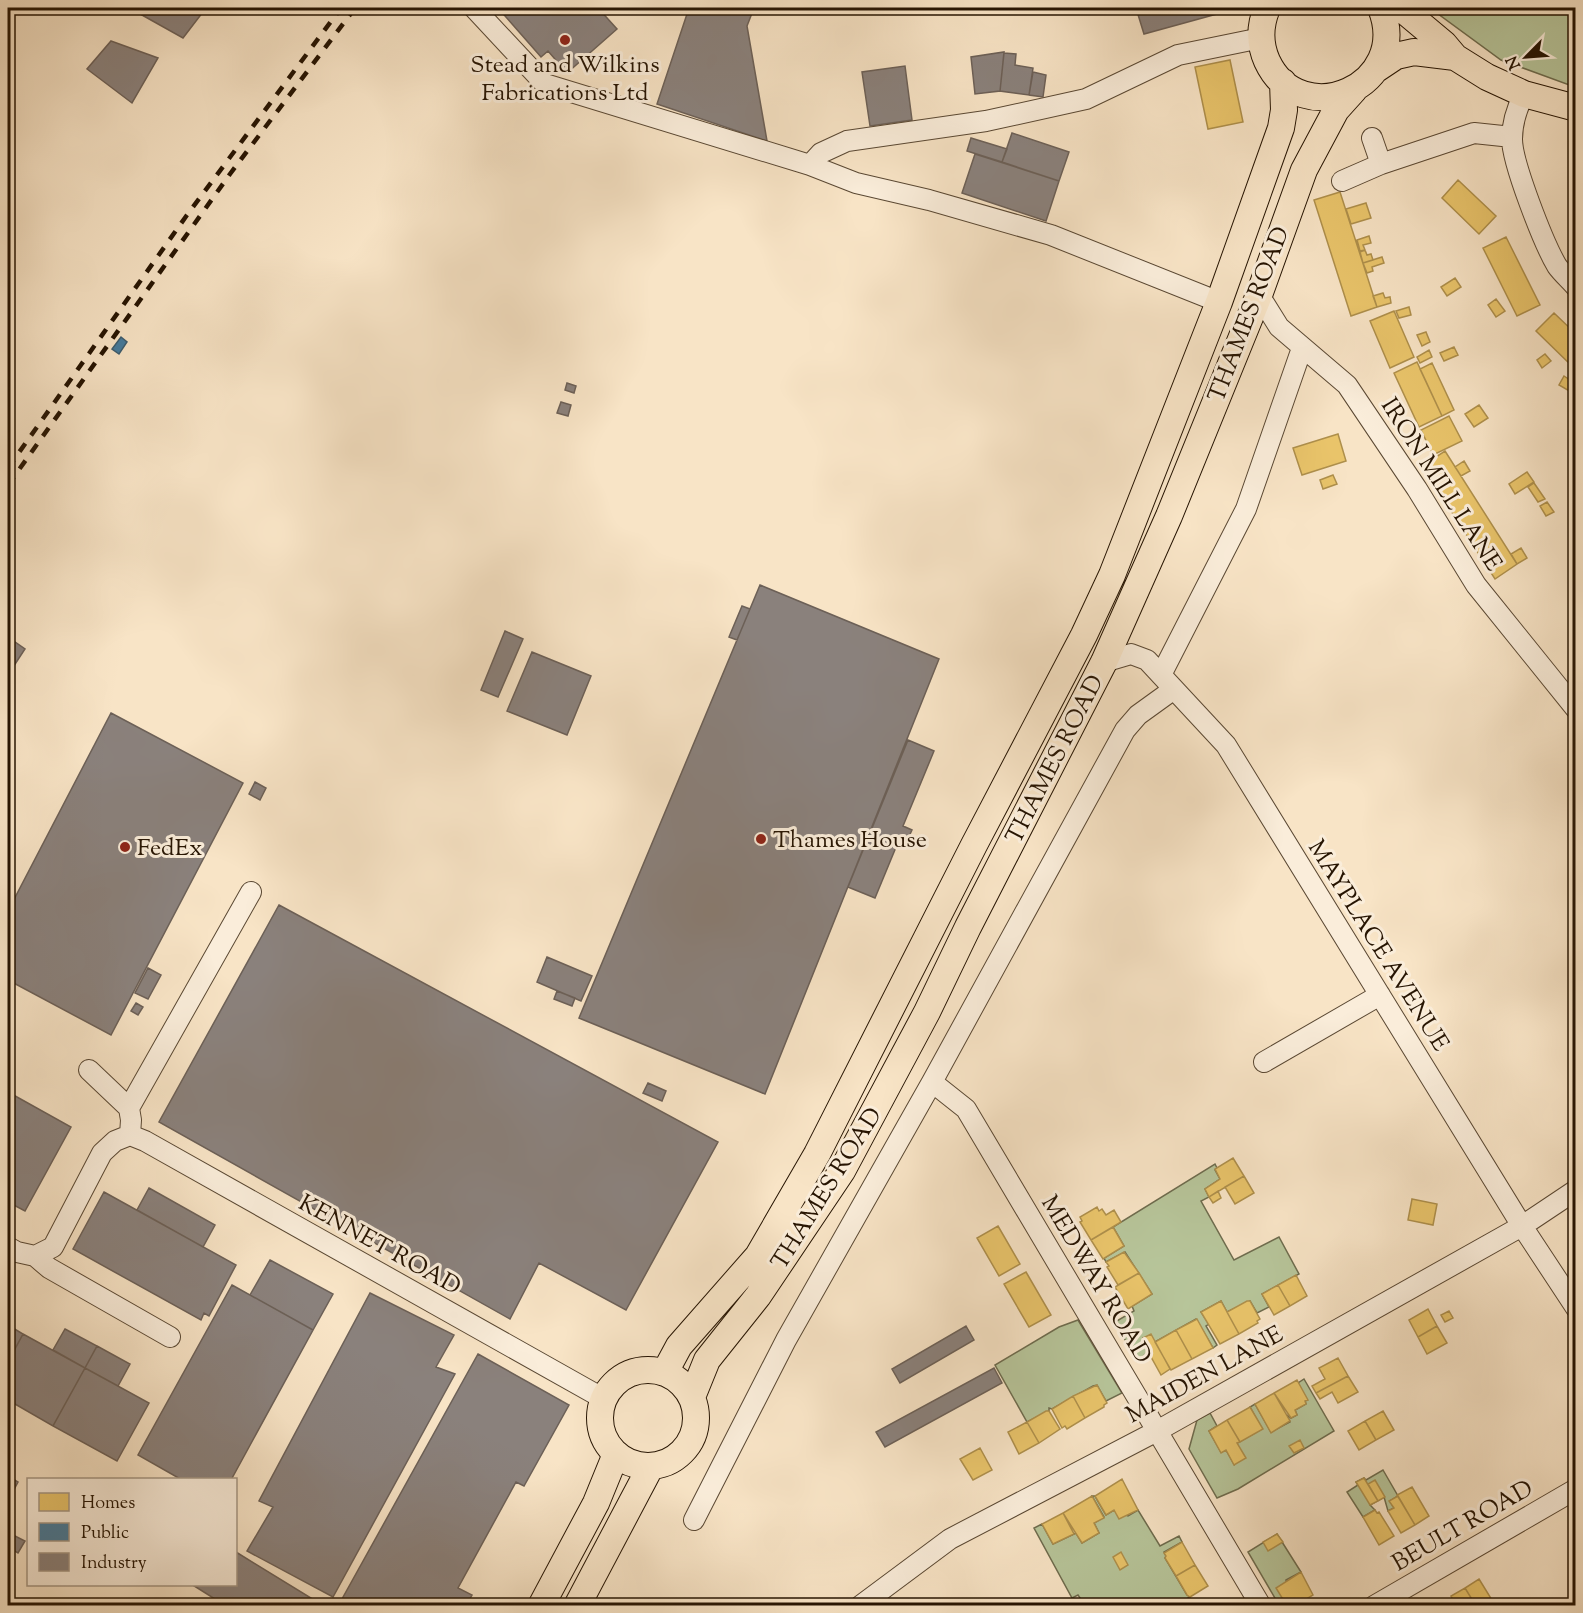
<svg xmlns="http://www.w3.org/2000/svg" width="1583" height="1613" font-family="'Sorts Mill Goudy',serif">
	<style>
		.green { fill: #b7c59a; stroke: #6e6c4e; stroke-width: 1.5 }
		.homes { fill: #e9c46a; stroke: #ae8f4b; stroke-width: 1.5 }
		.public { fill: #457b9d; stroke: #3c5c6e; stroke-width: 1.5 }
		.industry { fill: #8a817c; stroke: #6c6057; stroke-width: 1.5 }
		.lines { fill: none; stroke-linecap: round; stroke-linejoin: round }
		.minor-casing { stroke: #5a4833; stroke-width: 22 }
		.major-casing { stroke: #261402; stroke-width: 28 }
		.minor { stroke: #faedda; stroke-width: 20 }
		.major { stroke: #f8e4c6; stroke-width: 26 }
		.rail { stroke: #261402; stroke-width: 4.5; stroke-dasharray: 10 10; stroke-linecap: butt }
		.poi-dot { fill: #8f2418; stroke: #faedda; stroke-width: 2 }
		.labels { text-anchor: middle; stroke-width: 6; stroke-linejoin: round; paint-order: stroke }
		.poi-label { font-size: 24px; fill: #261402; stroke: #faedda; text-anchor: start }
		.street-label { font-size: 24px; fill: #261402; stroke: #faedda }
	</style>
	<rect width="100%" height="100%" fill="#f8e4c6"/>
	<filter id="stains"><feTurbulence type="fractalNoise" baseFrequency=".00333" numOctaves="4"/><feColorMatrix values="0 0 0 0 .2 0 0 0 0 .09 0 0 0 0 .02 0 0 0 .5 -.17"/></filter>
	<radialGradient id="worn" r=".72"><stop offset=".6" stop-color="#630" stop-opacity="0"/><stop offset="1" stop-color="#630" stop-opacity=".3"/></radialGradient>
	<!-- green -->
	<path class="green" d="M1430 8H1575L1572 86 1501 60Z
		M1215 1164 1217 1168 1215 1170 1220 1179 1205 1189 1209 1197 1201 1201 1234 1260 1279 1237 1299 1274 1262 1294 1269 1307 1257 1313 1250 1301 1227 1312 1221 1301 1201 1312 1209 1324 1206 1326 1217 1345 1213 1348 1196 1319 1155 1342 1143 1338 1148 1352 1137 1361 1115 1322 1134 1311 1132 1306 1152 1294 1125 1252 1106 1262 1104 1258 1124 1246 1113 1227Z
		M1078 1320 1122 1393 1106 1401 1097 1385 1093 1386 1052 1409 1049 1408V1411L1027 1422 995 1365 1059 1327Z
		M1304 1379 1334 1431 1238 1489 1217 1498 1189 1449 1197 1420 1210 1413 1217 1426 1209 1431 1221 1452 1226 1450 1234 1464 1237 1443 1262 1429 1250 1407 1255 1404 1271 1432 1290 1422 1287 1415 1291 1418 1297 1415 1295 1410 1306 1404 1305 1401 1307 1400 1298 1383Z
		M1383 1470 1398 1496 1390 1501 1394 1508 1388 1511 1384 1497 1370 1505 1375 1510 1363 1517 1347 1492 1358 1485 1356 1482 1364 1478 1366 1480Z
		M1092 1496H1095L1106 1515 1114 1510 1128 1516 1138 1510 1160 1546 1179 1536 1182 1542 1164 1552 1166 1556 1165 1558 1187 1595 1190 1597 1176 1605H1085L1078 1595 1072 1598 1034 1528 1042 1524 1053 1544 1076 1533 1082 1543 1099 1533 1094 1523 1104 1517Z
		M1277 1534 1301 1572 1286 1580 1287 1605H1279L1248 1552Z"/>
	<!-- homes -->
	<path class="homes" d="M1230 60 1243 122 1208 129 1195 67Z
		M1458 180 1496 216 1479 234 1442 198Z
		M1340 192 1377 307 1351 316 1314 200Z
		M1366 203 1371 218 1351 224 1346 209Z
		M1369 236 1371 243 1363 245 1365 250 1360 251 1357 240Z
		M1506 237 1540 305 1517 316 1483 248Z
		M1365 250 1367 255 1371 254 1373 260 1363 263 1360 252Z
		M1382 257 1384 263 1372 267 1373 271 1367 273 1363 263Z
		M1455 278 1461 287 1447 296 1441 287Z
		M1383 293 1385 298 1390 297 1391 303 1377 307 1373 296Z
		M1496 299 1505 311 1496 317 1488 305Z
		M1409 307 1411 315 1399 318 1396 311Z
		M1394 311 1414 357 1390 368 1370 321Z
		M1554 313 1576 334V370L1536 331Z
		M1426 332 1430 342 1422 346 1417 335Z
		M1454 347 1458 355 1444 361 1440 353Z
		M1429 350 1432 357 1420 363 1417 357Z
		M1545 354 1551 361 1542 368 1537 360Z
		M1417 362 1442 416 1419 427 1394 373Z
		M1432 363 1454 410 1442 416 1420 369Z
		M1564 376 1576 384 1571 392 1559 385Z
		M1479 405 1488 418 1474 427 1465 414Z
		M1449 416 1462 441 1433 455 1421 430Z
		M1338 434 1346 461 1302 475 1293 448Z
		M1445 451 1517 564 1495 579 1422 466Z
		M1464 461 1470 471 1461 476 1455 467Z
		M1527 472 1534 482 1515 494 1509 484Z
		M1333 475 1337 484 1323 489 1320 480Z
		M1534 483 1545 499 1538 502 1528 487Z
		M1547 502 1554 512 1546 516 1540 506Z
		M1521 548 1527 558 1517 564 1511 554Z
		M1233 1158 1244 1176 1209 1197 1205 1189 1220 1179 1215 1169Z
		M1244 1176 1254 1193 1235 1204 1225 1187Z
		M1218 1191 1221 1198 1213 1203 1209 1197Z
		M1412 1199 1437 1204 1433 1225 1408 1220Z
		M1097 1207 1099 1211 1102 1209 1106 1215 1114 1210 1121 1222 1091 1240 1080 1222 1082 1221 1080 1217Z
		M998 1226 1020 1264 999 1276 977 1238Z
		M1113 1227 1124 1246 1103 1259 1091 1240Z
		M1124 1252 1139 1273 1118 1285 1107 1267 1109 1266 1106 1262Z
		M1026 1272 1051 1315 1029 1327 1004 1284Z
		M1139 1273 1152 1294 1128 1309 1115 1287Z
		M1296 1275 1307 1296 1290 1306 1278 1285Z
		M1278 1285 1290 1306 1274 1315 1262 1294Z
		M1221 1301 1239 1334 1220 1344 1201 1312Z
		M1247 1301H1250L1260 1319 1257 1321 1258 1323 1239 1334 1227 1312Z
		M1428 1309 1437 1326 1418 1337 1409 1320Z
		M1449 1311 1453 1318 1445 1322 1441 1315Z
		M1197 1319 1213 1348 1192 1359 1176 1330Z
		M1437 1326 1447 1343 1427 1354 1418 1337Z
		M1176 1330 1192 1359 1171 1370 1155 1342Z
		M1151 1334 1170 1369 1161 1375 1145 1346 1147 1345 1143 1338Z
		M1338 1358 1348 1376 1316 1393 1312 1386 1325 1379 1319 1368Z
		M1348 1376 1358 1392 1338 1403 1332 1392 1320 1399 1316 1393Z
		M1297 1380 1308 1400 1305 1401 1306 1404 1295 1410 1297 1415 1291 1418 1274 1393Z
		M1097 1385 1107 1403 1104 1405V1407L1085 1418 1073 1396Z
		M1274 1393 1290 1421 1271 1433 1255 1404Z
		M1073 1396 1085 1418 1067 1429 1065 1426 1062 1428 1052 1409Z
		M1250 1407 1263 1429 1240 1442 1227 1420Z
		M1046 1411H1049L1060 1429 1039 1443 1027 1422Z
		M1383 1411 1394 1430 1376 1440 1365 1421Z
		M1227 1420 1240 1442 1237 1443 1246 1458 1234 1465 1226 1450 1221 1453 1209 1431Z
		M1365 1421 1376 1440 1359 1450 1348 1431Z
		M1027 1422 1039 1443 1019 1454 1008 1432Z
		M1300 1440 1304 1448 1294 1453 1289 1446Z
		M980 1448 992 1470 973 1480 960 1459Z
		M1364 1478 1378 1501 1370 1505 1356 1482Z
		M1122 1479 1138 1510 1119 1519 1114 1510 1106 1515 1095 1496Z
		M1375 1480 1385 1497 1378 1501 1368 1484Z
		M1412 1487 1429 1516 1415 1525 1397 1495Z
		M1092 1496 1104 1518 1094 1523 1099 1533 1082 1543 1063 1513Z
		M1398 1496 1415 1525 1401 1533 1388 1511 1394 1508 1389 1501Z
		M1375 1510 1377 1513 1379 1512 1394 1536 1379 1545 1363 1517Z
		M1063 1513 1074 1534 1053 1544 1042 1524Z
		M1277 1534 1283 1542 1268 1551 1263 1542Z
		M1182 1542 1195 1565 1176 1576 1165 1558 1166 1556 1164 1553Z
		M1121 1552 1128 1565 1120 1570 1113 1557Z
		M1195 1565 1208 1586 1190 1597 1187 1595 1176 1576Z
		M1301 1572 1313 1595 1295 1606H1287L1276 1588Z
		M1479 1579 1492 1600 1494 1606H1476L1465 1588Z
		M1465 1588 1476 1606H1456L1451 1596Z"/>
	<!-- public -->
	<path class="public" d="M121 337 127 342 119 354 112 349Z"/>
	<!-- industry -->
	<path class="industry" d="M135 8H206L183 38 133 10Z
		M498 8H598L617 29 567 73 548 51 541 57Z
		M689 8H754L747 26 767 141 657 104Z
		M1136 8H1227L1228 11 1144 34Z
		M111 41 158 58 132 103 87 69Z
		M1004 52 1000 91 975 94 971 57Z
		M1004 53 1016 54 1015 65 1033 68 1029 95 1000 91Z
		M905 66 912 120 870 126 862 72Z
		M1033 72 1046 75 1043 97 1029 95Z
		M1012 133 1069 152 1059 181 1002 162Z
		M971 138 1007 149 1002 162 967 151Z
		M975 154 1059 181 1046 221 962 193Z
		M567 383 576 386 574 393 565 390Z
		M561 402 571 405 568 416 557 413Z
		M760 585 939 659 765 1094 579 1018Z
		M742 606 750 609 737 640 729 637Z
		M505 631 523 639 498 697 481 690Z
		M8 637 25 649 8 675Z
		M532 652 591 676 567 735 507 711Z
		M111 713 243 783 111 1035 8 980V911Z
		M908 740 934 751 903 826 912 830 906 843 899 840 875 898 848 887Z
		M255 782 266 788 260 800 249 794Z
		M279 905 718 1142 626 1310 539 1263 510 1319 159 1122Z
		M547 957 592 976 581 1001 537 982Z
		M148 968 161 975 148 999 135 993Z
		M557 991 575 998 572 1006 554 999Z
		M136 1003 143 1007 138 1015 131 1011Z
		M648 1083 666 1091 662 1101 643 1093Z
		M8 1092 71 1127 25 1211 8 1202Z
		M149 1188 215 1225 203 1247 137 1210Z
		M104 1192 236 1265 209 1316 204 1313 201 1320 73 1249Z
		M270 1260 333 1294 313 1330 250 1295Z
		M232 1285 313 1330 231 1480H182L138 1455Z
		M370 1293 454 1335 436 1367 455 1374 333 1597 247 1551 273 1507 259 1501Z
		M8 1325 23 1334 8 1362Z
		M966 1326 974 1340 900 1383 892 1369Z
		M65 1329 97 1346 85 1368 53 1350Z
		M23 1334 85 1368 53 1426 8 1400V1362Z
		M97 1346 130 1364 118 1386 85 1368Z
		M478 1354 569 1405 524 1486 516 1482 458 1588 472 1595 466 1606H354L342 1599Z
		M85 1368 149 1403 117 1461 53 1426Z
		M994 1368 1002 1383 885 1447 876 1432Z
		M8 1476 18 1482 8 1501Z
		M13 1535 25 1541 18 1553 8 1547Z
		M236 1552 324 1606H226L191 1584H236Z"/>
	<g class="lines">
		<!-- minor casing -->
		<g class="minor-casing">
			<path id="minor" d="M474 8 545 84 810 165 856 183 929 200 1051 235 1219 302
				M1524 94C1517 108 1512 123 1512 139 1512 163 1544 244 1557 266 1562 273 1570 280 1576 287
				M1372 138 1381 164
				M810 165 821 153 847 141 986 121 1086 99 1178 55 1261 38
				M1342 181 1381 164 1474 133 1512 137
				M1259 295 1279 327 1347 385 1417 489 1476 585 1576 709
				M1104 662 1131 654 1147 660 1226 745 1522 1226 1576 1308
				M1161 675 1246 509 1302 348
				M1264 1062 1380 995
				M932 1082 966 1109 1261 1606
				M129 1108 251 892
				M130 1135 145 1141 604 1399
				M8 1247 17 1252 35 1256 49 1268 170 1337
				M35 1256 53 1247 102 1153 115 1141 130 1135 131 1120 129 1108 89 1070
				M694 1520 786 1340 932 1082 1125 730 1138 715 1174 689
				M860 1606 950 1539 1157 1431 1522 1226 1576 1190
				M1374 1606 1576 1489"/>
		</g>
		<!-- major casing -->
		<g class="major-casing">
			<path id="major" d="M1267 8C1260 25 1259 43 1267 61 1301 134 1412 86 1381 8
				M1401 8 1444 44 1455 57 1487 77 1524 94 1576 108
				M1375 70 1396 56 1414 52 1455 57
				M600 1418a48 48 0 1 1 96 0a48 48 0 1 1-96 0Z
				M665 1372 679 1346 758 1256 817 1154 974 845 1084 635 1112 575 1219 302 1281 128 1284 110 1283 82
				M692 1397 707 1360 758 1296 842 1171 927 1012 968 927 1104 662 1169 516 1259 295 1304 170 1336 110 1354 90
				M541 1606 596 1503 616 1454
				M577 1606 651 1466"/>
		</g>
		<!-- minor -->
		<use href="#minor" class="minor"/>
		<!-- major -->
		<use href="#major" class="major"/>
		<!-- rail -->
		<path class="rail" d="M8 468 187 215 341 8
			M8 485 230 174 355 8"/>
	</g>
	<!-- markers -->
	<g class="poi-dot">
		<circle cx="565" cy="40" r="6"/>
		<circle cx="761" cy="839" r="6"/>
		<circle cx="125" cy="847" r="6"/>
	</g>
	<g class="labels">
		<!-- poi labels -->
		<g class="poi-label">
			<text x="565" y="72" text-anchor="middle">Stead and Wilkins<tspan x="565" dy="28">Fabrications Ltd</tspan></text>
			<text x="773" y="847">Thames House</text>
			<text x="137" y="855">FedEx</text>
		</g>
		<!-- street labels -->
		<g class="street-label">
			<text transform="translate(1248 314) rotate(-69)" y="8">THAMES ROAD</text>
			<text transform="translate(1442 484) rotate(57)" y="8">IRON MILL LANE</text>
			<text transform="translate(1054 759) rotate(-63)" y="8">THAMES ROAD</text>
			<text transform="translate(1379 945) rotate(58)" y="8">MAYPLACE AVENUE</text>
			<text transform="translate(826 1188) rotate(-58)" y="8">THAMES ROAD</text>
			<text transform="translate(380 1244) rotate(29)" y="8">KENNET ROAD</text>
			<text transform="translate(1097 1279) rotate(59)" y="8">MEDWAY ROAD</text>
			<text transform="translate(1204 1374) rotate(-29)" y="8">MAIDEN LANE</text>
			<text transform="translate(1462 1525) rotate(-30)" y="8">BEULT ROAD</text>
		</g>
	</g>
	<!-- margin -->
	<rect width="1583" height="1613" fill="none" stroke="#f8e4c6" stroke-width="30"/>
	<rect x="9" y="9" width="1565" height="1595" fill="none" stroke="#261402" stroke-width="3"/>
	<rect x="15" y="15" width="1553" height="1583" fill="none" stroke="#261402" stroke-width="1.5"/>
	<!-- legend -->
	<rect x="27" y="1478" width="210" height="108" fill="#faedda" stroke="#a59684" stroke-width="1.5"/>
	<rect x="39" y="1493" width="30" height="18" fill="#e9c46a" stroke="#a59684" stroke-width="1.5"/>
	<text x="81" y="1508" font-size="18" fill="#261402">Homes</text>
	<rect x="39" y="1523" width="30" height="18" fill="#457b9d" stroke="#a59684" stroke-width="1.5"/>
	<text x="81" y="1538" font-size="18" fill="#261402">Public</text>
	<rect x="39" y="1553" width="30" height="18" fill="#8a817c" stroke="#a59684" stroke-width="1.5"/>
	<text x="81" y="1568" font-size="18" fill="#261402">Industry</text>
	<!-- north arrow -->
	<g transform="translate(1526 57) rotate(245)" stroke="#faedda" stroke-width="4.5" paint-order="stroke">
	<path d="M0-4.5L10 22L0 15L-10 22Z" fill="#261402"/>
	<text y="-9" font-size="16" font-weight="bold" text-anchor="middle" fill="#261402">N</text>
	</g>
	<rect width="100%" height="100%" filter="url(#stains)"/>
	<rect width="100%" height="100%" fill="url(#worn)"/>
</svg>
